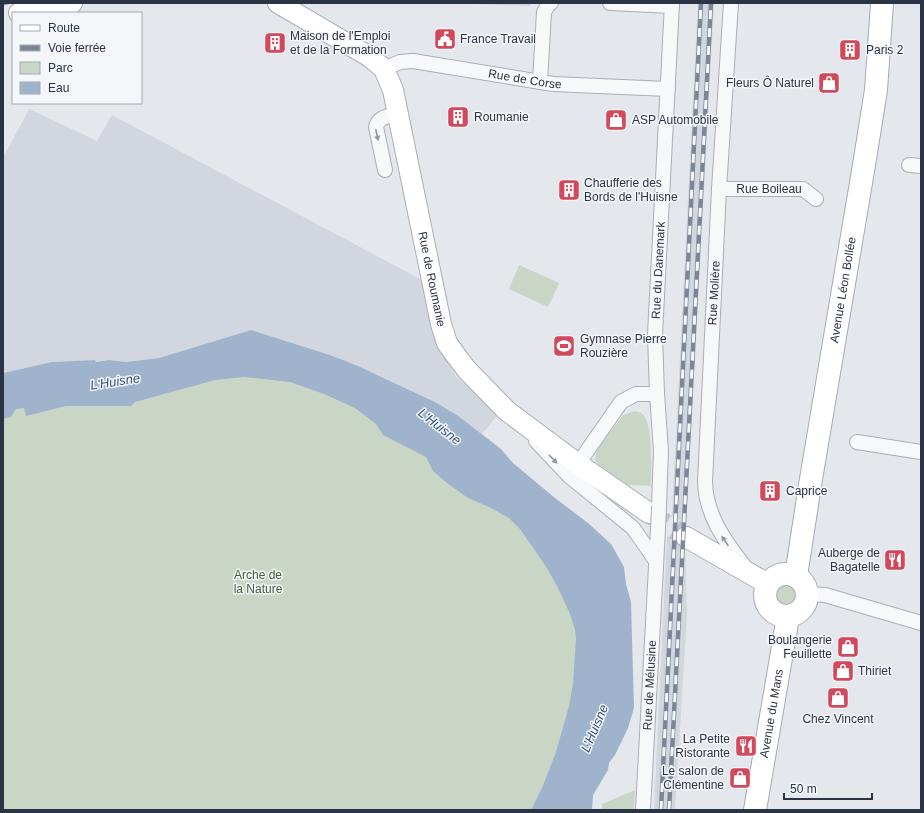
<svg xmlns="http://www.w3.org/2000/svg" width="924" height="813" font-family="Helvetica,sans-serif">
	<style>
		.built { fill: #d2d6de }
		.green { fill: #c9d6c5 }
		.water { fill: #9fb4cc }
		.lines { fill: none; stroke-linecap: round; stroke-linejoin: round }
		.secondary-tunnel { stroke: #bfc3cb; stroke-width: 20; stroke-dasharray: 20 10; stroke-linecap: butt }
		.street-casing { stroke: #a9aeb7; stroke-width: 16 }
		.secondary-casing { stroke: #a9aeb7; stroke-width: 22 }
		.primary-casing { stroke: #a3abb8; stroke-width: 24 }
		.street { stroke: #f7f8fa; stroke-width: 14 }
		.secondary { stroke: #fff; stroke-width: 20 }
		.primary { stroke: #fff; stroke-width: 22 }
		.tram { stroke: #7d8696; stroke-width: 1 }
		.rail-casing { stroke: #7d8696; stroke-width: 4.5 }
		.rail { stroke: #f4f6f9; stroke-width: 3; stroke-dasharray: 9; stroke-linecap: butt }
		.street-bridge-casing { stroke: #a9aeb7; stroke-width: 16; stroke-linecap: butt }
		.street-bridge { stroke: #f7f8fa; stroke-width: 14 }
		.oneway { fill: #9196a0 }
		.labels { text-anchor: middle; stroke-width: 3; stroke-linejoin: round; paint-order: stroke }
		.poi-label { font-size: 12px; fill: #2b3445; stroke: #f4f6f9; text-anchor: start }
		.street-label { font-size: 12px; fill: #2b3445; stroke: #f4f6f9 }
		.park-label { font-size: 12px; fill: #3f6138; stroke: #f4f6f9 }
		.water-label { font-size: 13px; font-style: italic; fill: #34527a; stroke: #f4f6f9 }
	</style>
	<rect width="100%" height="100%" fill="#e4e7ec"/>
	<!-- built -->
	<path class="built" d="M441 3H531L530 6Z
		M698 3H714L686 525 672 515Z
		M29 109 97 141 112 115 422 280 436 339 456 377 474 391 497 416 482 434 457 415 435 402 385 378 330 355 251 330 159 358 126 362 109 360 95 362V360L52 362 3 373V158Z
		M667 536 685 548 687 614 675 810H654Z"/>
	<!-- green -->
	<path class="green" d="M519 265 559 283 548 307 509 289Z
		M261 346 353 373 599 592 560 810H3V391Z
		M635 411C636 411 640 412 641 413 654 420 651 471 651 486L628 485 598 465 595 459 597 450 623 415Z
		M773 596a13 13 0 1 1 26 0a13 13 0 1 1-26 0Z
		M635 790 634 810H602V804Z"/>
	<!-- water -->
	<path class="water" d="M251 330 330 355 358 366 435 402 457 415 501 449 513 463 555 498 588 523 611 544 624 567 626 584 631 602 634 708 628 728 615 755 609 763 608 770 593 795 592 810H531L542 788 556 752 569 706 573 684 576 638 575 630 570 614 558 588 547 568 520 529 509 518 489 507 468 498 447 483 433 471 426 457 383 435 376 424 355 408 324 394 290 382 244 377 215 380 135 402 131 406H66L26 416 24 408 16 409 11 417 3 419V373L52 362 95 360 96 362 109 360 126 362 159 358Z"/>
	<g class="lines">
		<!-- secondary-tunnel -->
		<path class="secondary-tunnel" d="M649 513 686 537"/>
		<!-- street casing -->
		<g class="street-casing">
			<g id="street">
				<path d="M610 3 672 6"/>
				<path d="M731 3 719 189 705 482C706 516 725 541 745 567"/>
				<path id="s1" d="M384 69 400 62 413 61 553 84 668 89"/>
				<path d="M540 82 544 12 548 5 551 3"/>
				<path d="M909 165 921 166"/>
				<path d="M385 170 376 127C378 117 389 116 398 113"/>
				<path id="s2" d="M719 189H803L816 199"/>
				<path d="M536 441 569 476 633 528 656 561"/>
				<path d="M857 442 921 452"/>
				<path d="M578 464 621 402 636 394H657"/>
				<path id="s3" d="M659 506 661 451 657 394 655 335 672 3"/>
				<path d="M808 594 825 595 921 623"/>
				<path id="s4" d="M643 810 658 529"/>
			</g>
		</g>
		<!-- secondary casing -->
		<g class="secondary-casing">
			<g id="secondary">
				<path id="s5" d="M278 3 370 57 384 69 393 90 441 324 447 343 457 357 467 370 507 411 578 464 649 513"/>
				<path d="M19 13 72 3"/>
				<path d="M686 537 768 584"/>
			</g>
		</g>
		<!-- primary casing -->
		<g class="primary-casing">
			<g id="primary">
				<circle cx="786" cy="595" r="21"/>
				<path id="s6" d="M796 576 810 485 864 165 876 90 882 3"/>
				<path id="s7" d="M755 810 788 617"/>
			</g>
		</g>
		<!-- street -->
		<use href="#street" class="street"/>
		<!-- secondary -->
		<use href="#secondary" class="secondary"/>
		<!-- primary -->
		<use href="#primary" class="primary"/>
		<!-- tram -->
		<path class="tram" d="M3 5 11 3"/>
		<!-- rail casing -->
		<g class="rail-casing">
			<path id="rail" d="M661 810 701 3
				M669 810 711 3"/>
		</g>
		<!-- rail -->
		<use href="#rail" class="rail"/>
		<!-- street-bridge casing -->
		<g class="street-bridge-casing">
			<path id="street-bridge" d="M658 529 659 506"/>
		</g>
		<!-- street-bridge -->
		<use href="#street-bridge" class="street-bridge"/>
	</g>
	<!-- one-way arrows -->
	<defs><path id="oneway-solid" d="M-6-.8H1V-3.2L6.5 0L1 3.2V.8H-6Z"/></defs>
	<g class="oneway">
		<use href="#oneway-solid" transform="translate(377 135) rotate(78)"/>
		<use href="#oneway-solid" transform="translate(553 459) rotate(46)"/>
		<use href="#oneway-solid" transform="translate(725 541) rotate(-124)"/>
	</g>
	<!-- icons -->
	<defs>
		<g id="civic-square" transform="scale(1.15)"><rect x="-9" y="-9" width="18" height="18" rx="4" fill="#d1495b" stroke="#f4f6f9"/><path d="M-.6-6.5H3V-4.5H.6V-3L4-1V1h2V6H-6V1h2V-1L-.6-3ZM-1.2 2.5V6h2.4V2.5Z" fill="#fff"/></g>
		<g id="building-square" transform="scale(1.15)"><rect x="-9" y="-9" width="18" height="18" rx="4" fill="#d1495b" stroke="#f4f6f9"/><path d="M-4-6H4V6H1V3H-1V6H-4ZM-2.5-4.3h1.7v1.8h-1.7ZM.8-4.3h1.7v1.8H.8ZM-2.5-1h1.7V.8h-1.7ZM.8-1h1.7V.8H.8Z" fill="#fff"/></g>
		<g id="shop-square" transform="scale(1.15)"><rect x="-9" y="-9" width="18" height="18" rx="4" fill="#d1495b" stroke="#f4f6f9"/><path d="M-5-2.5h2.3a2.7 3.5 0 0 1 5.4 0H5L5.5 6h-11ZM-1.5-2.5h3a1.5 2.3 0 0 0-3 0Z" fill="#fff"/></g>
		<g id="stadium-square" transform="scale(1.15)"><rect x="-9" y="-9" width="18" height="18" rx="4" fill="#d1495b" stroke="#f4f6f9"/><path d="M0-5a6.5 5 0 1 0 0 10a6.5 5 0 1 0 0-10ZM-3.5-1.8h7v3.6h-7Z" fill="#fff"/></g>
		<g id="restaurant-square" transform="scale(1.15)"><rect x="-9" y="-9" width="18" height="18" rx="4" fill="#d1495b" stroke="#f4f6f9"/><path d="M-5-6h1v4h1v-4h1v4h1v-4h1v5L-1.5 .5V6h-2V.5L-5-1ZM5-6V6H3V1.5H1.5Q1.5-4 5-6Z" fill="#fff"/></g>
	</defs>
	<g fill-rule="evenodd">
		<use href="#civic-square" x="445" y="39"/>
		<use href="#building-square" x="275" y="43"/>
		<use href="#building-square" x="850" y="50"/>
		<use href="#shop-square" x="829" y="83"/>
		<use href="#building-square" x="458" y="117"/>
		<use href="#shop-square" x="616" y="120"/>
		<use href="#building-square" x="569" y="190"/>
		<use href="#stadium-square" x="564" y="346"/>
		<use href="#building-square" x="770" y="491"/>
		<use href="#restaurant-square" x="895" y="560"/>
		<use href="#shop-square" x="848" y="647"/>
		<use href="#shop-square" x="843" y="671"/>
		<use href="#shop-square" x="838" y="698"/>
		<use href="#restaurant-square" x="746" y="746"/>
		<use href="#shop-square" x="740" y="778"/>
	</g>
	<g class="labels">
		<!-- poi labels -->
		<g class="poi-label">
			<text x="290" y="40">Maison de l'Emploi<tspan x="290" dy="14">et de la Formation</tspan></text>
			<text x="460" y="43">France Travail</text>
			<text x="866" y="54">Paris 2</text>
			<text x="814" y="87" text-anchor="end">Fleurs Ô Naturel</text>
			<text x="474" y="121">Roumanie</text>
			<text x="632" y="124">ASP Automobile</text>
			<text x="584" y="187">Chaufferie des<tspan x="584" dy="14">Bords de l'Huisne</tspan></text>
			<text x="580" y="343">Gymnase Pierre<tspan x="580" dy="14">Rouzière</tspan></text>
			<text x="786" y="495">Caprice</text>
			<text x="880" y="557" text-anchor="end">Auberge de<tspan x="880" dy="14">Bagatelle</tspan></text>
			<text x="832" y="644" text-anchor="end">Boulangerie<tspan x="832" dy="14">Feuillette</tspan></text>
			<text x="858" y="675">Thiriet</text>
			<text x="838" y="723" text-anchor="middle">Chez Vincent</text>
			<text x="730" y="743" text-anchor="end">La Petite<tspan x="730" dy="14">Ristorante</tspan></text>
			<text x="724" y="775" text-anchor="end">Le salon de<tspan x="724" dy="14">Clémentine</tspan></text>
		</g>
		<!-- street labels -->
		<g class="street-label">
			<text dy="4" stroke="none"><textPath href="#s1" startOffset="144">Rue de Corse</textPath></text>
			<text dy="4" stroke="none"><textPath href="#s2" startOffset="50">Rue Boileau</textPath></text>
			<text dy="4" stroke="none"><textPath href="#s3" startOffset="236">Rue du Danemark</textPath></text>
			<text dy="4" stroke="none"><textPath href="#s5" startOffset="341">Rue de Roumanie</textPath></text>
			<text dy="4" stroke="none"><textPath href="#s6" startOffset="290">Avenue Léon Bollée</textPath></text>
			<text transform="translate(714 293) rotate(-87)" y="4">Rue Molière</text>
			<text dy="4" stroke="none"><textPath href="#s4" startOffset="125">Rue de Mélusine</textPath></text>
			<text dy="4" stroke="none"><textPath href="#s7" startOffset="98">Avenue du Mans</textPath></text>
		</g>
		<!-- park labels -->
		<g class="park-label">
			<text x="258" y="579">Arche de<tspan x="258" dy="14">la Nature</tspan></text>
		</g>
		<!-- water labels -->
		<g class="water-label">
			<text transform="translate(115 381) rotate(-9)" y="5">L'Huisne</text>
			<text transform="translate(440 426) rotate(38)" y="5">L'Huisne</text>
			<text transform="translate(594 728) rotate(-67)" y="5">L'Huisne</text>
		</g>
	</g>
	<!-- border -->
	<rect width="924" height="813" fill="none" stroke="#2b3445" stroke-width="8"/>
	<!-- legend -->
	<rect x="12" y="12" width="130" height="92" fill="#f4f6f9" stroke="#a4a8b1"/>
	<rect x="20" y="25" width="20" height="6" fill="#ffffff" stroke="#a4a8b1"/>
	<text x="48" y="32" font-size="12" fill="#2b3445">Route</text>
	<rect x="20" y="45" width="20" height="6" fill="#7d8696" stroke="#a4a8b1"/>
	<text x="48" y="52" font-size="12" fill="#2b3445">Voie ferrée</text>
	<rect x="20" y="62" width="20" height="12" fill="#c9d6c5" stroke="#a4a8b1"/>
	<text x="48" y="72" font-size="12" fill="#2b3445">Parc</text>
	<rect x="20" y="82" width="20" height="12" fill="#9fb4cc" stroke="#a4a8b1"/>
	<text x="48" y="92" font-size="12" fill="#2b3445">Eau</text>
	<!-- scale -->
	<path d="M784 793v6h88v-6" fill="none" stroke="#2b3445" stroke-width="2"/>
	<text x="790" y="793" font-size="12" fill="#2b3445" stroke="#f4f6f9" stroke-width="3" paint-order="stroke">50 m</text>
</svg>
